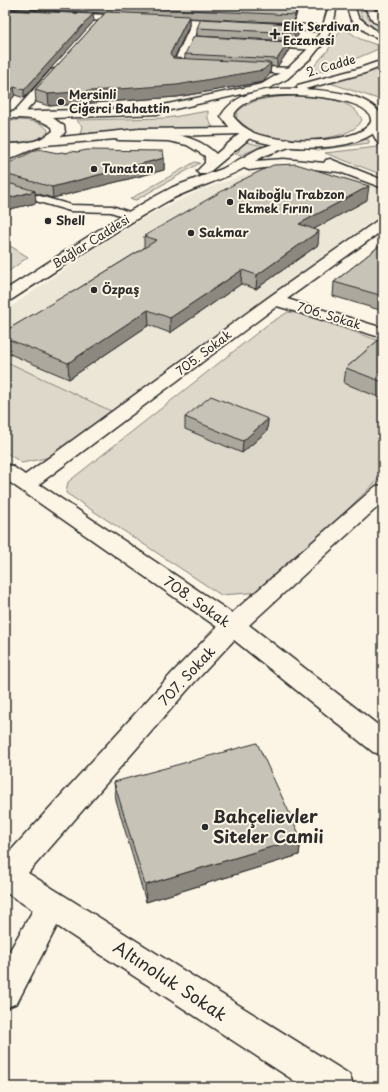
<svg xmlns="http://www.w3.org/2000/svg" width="388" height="1092" font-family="'Playpen Sans',sans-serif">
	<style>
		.built { fill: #ece6d7 }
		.green { fill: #ded8ca; stroke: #84827a }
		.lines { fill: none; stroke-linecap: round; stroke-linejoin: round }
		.lane-casing { stroke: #2b2b2b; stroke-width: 3 }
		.street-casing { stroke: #2b2b2b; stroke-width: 3 }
		.secondary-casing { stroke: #2b2b2b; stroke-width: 3 }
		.primary-casing { stroke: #2b2b2b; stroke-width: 3 }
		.lane { fill: #fcf5e5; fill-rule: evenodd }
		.street { fill: #fcf5e5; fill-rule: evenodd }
		.secondary { fill: #fcf5e5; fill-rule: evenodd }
		.primary { fill: #fcf5e5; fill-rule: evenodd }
		.wall { fill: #aca89d; stroke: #2b2b2b }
		.shaded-wall { fill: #8c8880; stroke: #2b2b2b }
		.building { fill: #c8c3b7; stroke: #2b2b2b }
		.poi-dot { fill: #2b2b2b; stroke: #fcf5e5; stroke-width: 1.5 }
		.labels { text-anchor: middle; stroke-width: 4; stroke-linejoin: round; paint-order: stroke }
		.far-poi-label { font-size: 12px; font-weight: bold; fill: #2b2b2b; stroke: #fcf5e5; text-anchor: start }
		.far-street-label { font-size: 12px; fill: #2b2b2b; stroke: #fcf5e5 }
		.street-label { font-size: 14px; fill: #2b2b2b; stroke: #fcf5e5 }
		.near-poi-label { font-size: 17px; font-weight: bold; fill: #2b2b2b; stroke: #fcf5e5; text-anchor: start }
		.near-street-label { font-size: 17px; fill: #2b2b2b; stroke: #fcf5e5 }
	</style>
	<rect width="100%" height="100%" fill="#fcf5e5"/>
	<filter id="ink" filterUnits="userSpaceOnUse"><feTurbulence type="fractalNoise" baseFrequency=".025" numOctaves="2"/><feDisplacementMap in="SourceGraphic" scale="8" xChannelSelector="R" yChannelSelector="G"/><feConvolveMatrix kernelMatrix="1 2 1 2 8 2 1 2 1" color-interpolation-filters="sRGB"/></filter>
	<g filter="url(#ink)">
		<!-- built -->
		<path class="built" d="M268 167H312L383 189V213L111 411 5 361V311L106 240 157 211 201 190Z"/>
		<!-- green -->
		<path class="green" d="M357 5H363L368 18 383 27V33L364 21Z
			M342 28 345 29 360 39 383 47C368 53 322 75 308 73L328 50Z
			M383 67V92L378 99 330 83Z
			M297 96C318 97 352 97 362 120 349 147 263 143 242 126 240 124 238 120 236 118L238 111C254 97 276 97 297 96Z
			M208 111V119L214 129H140L80 134 82 126 76 120 167 118Z
			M19 120C30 121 42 121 48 130L47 135 32 142 5 146V121Z
			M365 139 369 140V143L318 150 311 148Z
			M241 141 263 146 241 155 235 154 239 151Z
			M377 147 383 152V175L325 153Z
			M195 162 200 163 136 200 130 199Z
			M5 246 12 247 28 257 5 274Z
			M288 312 302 314 383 342V475L263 592 221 595 66 493 68 482 267 325Z
			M5 361 111 411 51 457 22 463 5 452Z"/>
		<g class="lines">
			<!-- lane casing -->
			<g class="lane-casing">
				<path id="lane" d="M383 9V13L371 15 368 13Z
					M5 186 71 205 112 206 135 214 136 216 131 219 111 212 70 211 5 192Z"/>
			</g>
			<!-- street casing -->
			<g class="street-casing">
				<path id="street" d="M5 10 230 21 235 24 230 27 200 25 183 63 200 64 205 67C200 72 177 71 172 66L191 25 5 16Z
					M268 23 327 26 332 29 327 32 265 28 263 26Z
					M260 41 316 44 321 47 316 50 257 46 255 44Z
					M241 66 291 68 296 71 291 74 237 71 236 69Z
					M55 69 59 70 60 72 59 74 21 117H13L11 115 13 113 51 70Z
					M383 219V230L287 299 383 328V338L277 306 39 484 232 613 376 486 383 485V502L249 625 383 729V755L373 752 234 640 191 686 28 873 349 1074 354 1087H304L57 926 17 1003 5 1008V959L33 910 5 892V857L173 672 217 627 5 479V464L12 466 25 475 269 297 378 220Z"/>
			</g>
			<!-- secondary casing -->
			<g class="secondary-casing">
				<path id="secondary" d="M346 5H354L358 17 375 30 383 34V40L369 34 351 20Z
					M363 5H371L380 18 383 19V26L374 22Z
					M375 124 379 125 383 131V146L379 145 369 127 371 125Z
					M247 130 251 131 253 134 251 137 207 174H199L197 171 205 163V156L187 145 168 141 119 140 115 139 113 136 115 133 119 132C152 133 191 129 216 154L243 131Z
					M288 139 292 140 294 143 292 146 266 155 255 161 284 159 324 163 326 160 330 159 383 180V188L340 172 296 167H272L249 170 244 168C219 182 191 188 166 202 112 232 62 267 11 300L5 302V290L111 222 156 196 173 187 222 169 258 149Z
					M29 142 33 143 35 146 33 149 5 161V152Z"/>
			</g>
			<!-- primary casing -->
			<g class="primary-casing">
				<path id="primary" d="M329 5H337L333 26 327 38 312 57 287 79 269 88 166 111 160 114 53 118 64 126 65 132 61 137 139 129 230 128 221 116C236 90 271 88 298 89L297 87 298 85 357 69 383 60V66L365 73 305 89C330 91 365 93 381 114 385 121 381 128 375 132 348 154 269 151 240 134L139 137 46 145 27 150 5 152V144C22 144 39 143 53 131L52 127C38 117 22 118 5 118V112L149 108 262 84 288 68 313 44 322 29ZM295 95C311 96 374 99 371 122 358 146 276 143 254 133 245 128 239 124 233 116 244 95 275 95 295 95Z"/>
			</g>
			<!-- lane -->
			<use href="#lane" class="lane"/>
			<!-- street -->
			<use href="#street" class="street"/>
			<!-- secondary -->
			<use href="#secondary" class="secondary"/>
			<!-- primary -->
			<use href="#primary" class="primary"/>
		</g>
		<!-- wall -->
		<path class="wall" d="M5 5H299L294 23 189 18V26L174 58 185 59V54L289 42V50L277 67 271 66 270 74 263 82 177 97 49 106 36 102 35 90 105 13 5 8Z
			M5 10 94 21 24 98 15 95 11 100 5 101Z
			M292 27H298V35L294 41 197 36V28Z
			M77 152 164 158V170L53 198 35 193 36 203 6 210H5V165L58 153H67Z
			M367 200 314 229 318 245 256 289 241 284 170 333 149 325 69 379 5 352V331L71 293 144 248V236Z
			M383 243V311L333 296 334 282Z
			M383 336V399L344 383 346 368Z
			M185 417 268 419 267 431 242 453 185 429Z
			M114 782 301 838 299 855 146 902 116 800Z"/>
		<!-- shaded-wall -->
		<path class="shaded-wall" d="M297 5H299L294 23 295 15Z
			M93 14 94 21 24 98V90Z
			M189 16V26L171 65 170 54Z
			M298 27V35L294 41 295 33Z
			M289 42V50L277 67V59Z
			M271 63 270 74 263 82 177 97 49 106 48 94Z
			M14 87 15 95 11 100 5 101V92Z
			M164 158V170L53 198 52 187Z
			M369 186 367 200 298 238 299 224Z
			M35 191 36 203 6 210 5 199Z
			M319 231 318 245 256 289 257 275Z
			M242 270 241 284 170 333V318Z
			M148 310 149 325 69 379 68 363Z
			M268 419 267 431 242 453 243 441Z
			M301 838 299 855 146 902 145 885Z"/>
		<!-- building -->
		<path class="building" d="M80 5H297L295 15Z
			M5 10 93 14 24 90 14 87 10 91 5 92Z
			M106 12 189 16 170 54 173 58 271 63 263 70 177 85 48 94 35 90Z
			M201 19 292 24 291 27H298L295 33 197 28Z
			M194 36 289 42 277 59 185 54Z
			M38 149 58 153 61 152 67 153 71 151 77 152 87 150 163 151 164 158 52 187 5 174V165Z
			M296 164 369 186 299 224 319 231 257 275 242 270 170 318 148 310 68 363 5 338V331L69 293H71L157 240 144 236 236 183 273 165Z
			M5 182 35 191 5 199Z
			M383 243V296L334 282Z
			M383 336V382L346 368Z
			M211 396 268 419 243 441 185 417Z
			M257 743 301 838 145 885 114 782Z"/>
	</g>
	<!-- markers -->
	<g class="poi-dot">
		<path d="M273 28h4v4h4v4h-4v4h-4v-4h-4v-4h4z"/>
		<circle cx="61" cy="102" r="4"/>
		<circle cx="94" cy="169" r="4"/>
		<circle cx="230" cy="202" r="4"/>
		<circle cx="48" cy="221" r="4"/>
		<circle cx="191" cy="233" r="4"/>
		<circle cx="94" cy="290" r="4"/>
		<circle cx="205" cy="827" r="4"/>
	</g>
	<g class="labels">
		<!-- far-poi labels -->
		<g class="far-poi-label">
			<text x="283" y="31">Elit Serdivan<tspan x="283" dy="14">Eczanesi</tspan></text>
			<text x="69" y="99">Mersinli<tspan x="69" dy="14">Ciğerci Bahattin</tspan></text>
			<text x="102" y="173">Tunatan</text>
			<text x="238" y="199">Naiboğlu Trabzon<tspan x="238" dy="14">Ekmek Fırını</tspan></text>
			<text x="56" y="225">Shell</text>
			<text x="199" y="237">Sakmar</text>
			<text x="102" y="294">Özpaş</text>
		</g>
		<!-- far-street labels -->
		<g class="far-street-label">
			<text transform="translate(331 66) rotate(-16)" y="4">2. Cadde</text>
			<text transform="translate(91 242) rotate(-32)" y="4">Bağlar Caddesi</text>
			<text transform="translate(329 316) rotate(17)" y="4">706. Sokak</text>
			<text transform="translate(204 353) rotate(-37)" y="4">705. Sokak</text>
		</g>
		<!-- street labels -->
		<g class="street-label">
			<text transform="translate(197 602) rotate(35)" y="5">708. Sokak</text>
			<text transform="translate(187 676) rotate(-47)" y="5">707. Sokak</text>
		</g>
		<!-- near-poi labels -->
		<g class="near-poi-label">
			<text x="213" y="823">Bahçelievler<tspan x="213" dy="20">Siteler Camii</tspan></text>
		</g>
		<!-- near-street labels -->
		<g class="near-street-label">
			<text transform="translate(170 981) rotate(33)" y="6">Altınoluk Sokak</text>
		</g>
	</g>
	<!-- margin -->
	<rect width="388" height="1092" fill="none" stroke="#fcf5e5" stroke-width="20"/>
	<rect x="10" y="10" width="368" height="1072" fill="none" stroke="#2b2b2b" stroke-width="1.5" filter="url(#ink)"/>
</svg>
